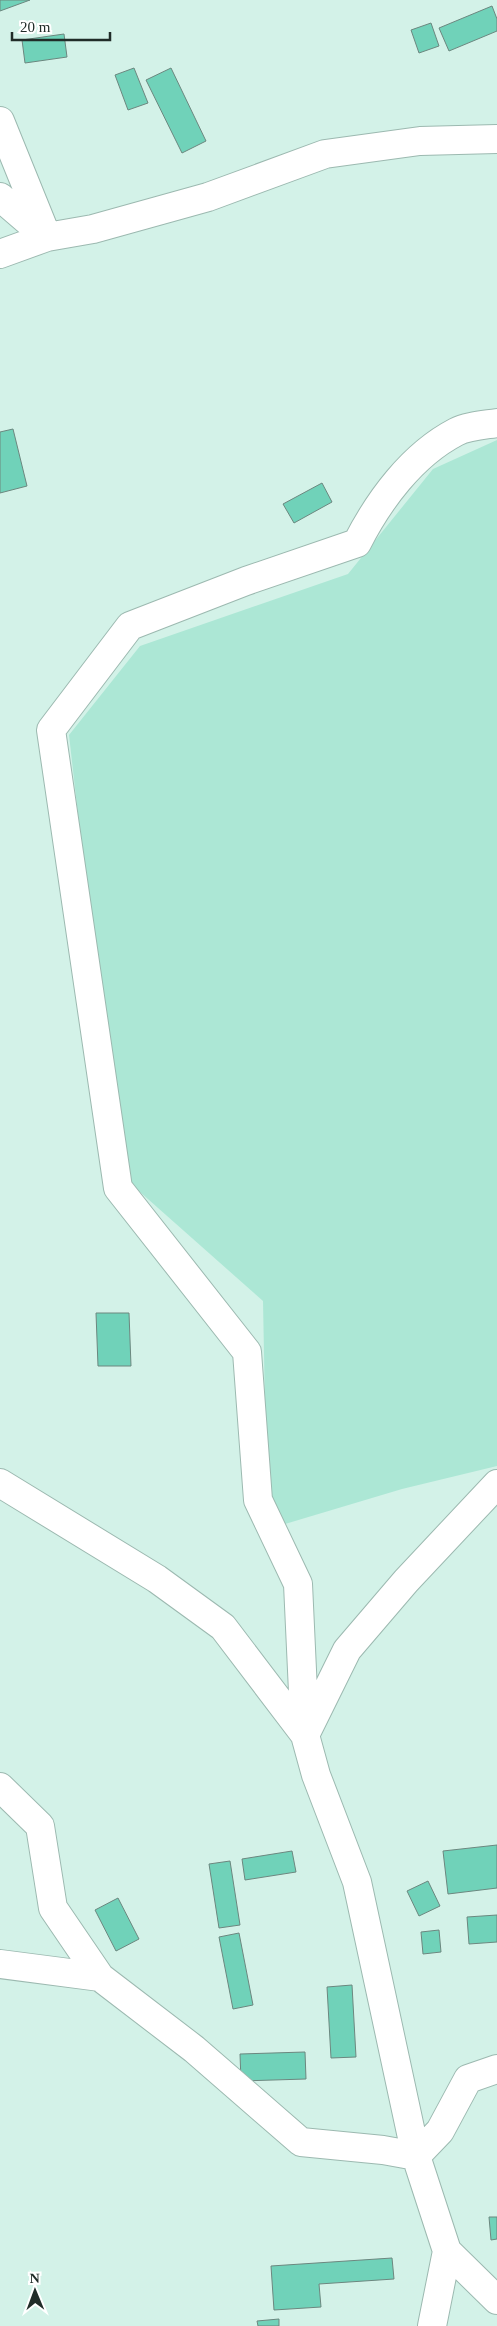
<svg xmlns="http://www.w3.org/2000/svg" width="497" height="2326" font-family="Georgia,serif">
	<style>
		.green { fill: #ace7d5 }
		.building { fill: #70d2b9; stroke: #6c877f }
		.lines { fill: none; stroke-linecap: round; stroke-linejoin: round }
		.minor-casing { stroke: #9cb9b0; stroke-width: 30 }
		.minor { stroke: #fff; stroke-width: 28 }
	</style>
	<rect width="100%" height="100%" fill="#d3f2e8"/>
	<!-- green -->
	<path class="green" d="M497 440V1466L402 1489 275 1527 266 1460 263 1301 131 1184 97 982 69 735 140 646 348 574 433 469Z"/>
	<!-- building -->
	<path class="building" d="M0 0H30L0 11Z
		M492 6 497 19V31L449 51 439 28Z
		M431 23 439 46 419 53 411 30Z
		M64 34 67 57 25 63 22 40Z
		M134 68 148 103 128 110 115 75Z
		M171 68 206 141 182 153 146 80Z
		M13 429 27 486 0 493V432Z
		M322 483 332 502 294 523 283 504Z
		M96 1313H129L131 1366H98Z
		M497 1845V1888L448 1894 443 1851Z
		M292 1851 296 1872 245 1880 242 1859Z
		M230 1861 240 1925 219 1928 209 1864Z
		M428 1881 440 1906 419 1916 407 1891Z
		M118 1898 139 1939 116 1951 95 1910Z
		M497 1915V1942L469 1944 467 1917Z
		M439 1930 441 1952 423 1954 421 1932Z
		M239 1933 253 2005 233 2009 219 1937Z
		M352 1985 356 2057 331 2058 327 1987Z
		M305 2052 306 2079 241 2081 240 2054Z
		M489 2217H497V2239L491 2240Z
		M392 2258 394 2279 319 2284 321 2307 274 2310 271 2266Z
		M279 2319V2326H258L257 2321Z"/>
	<g class="lines">
		<!-- minor casing -->
		<g class="minor-casing">
			<path id="minor" d="M0 121 47 237
				M0 197 42 233
				M0 254 47 237 93 229 208 197 325 154 420 141 497 139
				M0 1483 157 1579 223 1627 305 1735 347 1650 406 1581 497 1484
				M0 1787 40 1826 53 1908 100 1977 194 2049 301 2142 383 2150 416 2156 357 1882 316 1775 305 1735 298 1584 258 1500 247 1352 118 1188 51 730 130 626 246 581 357 543C379 500 412 455 456 432 467 426 484 425 497 423
				M0 1964 100 1977
				M447 2251 497 2300
				M432 2326 447 2251 416 2156 440 2131 468 2079 497 2069"/>
		</g>
		<!-- minor -->
		<use href="#minor" class="minor"/>
	</g>
	<!-- north arrow -->
	<g transform="translate(35 2291) rotate(359)" stroke="#ffffff" stroke-width="4" paint-order="stroke">
	<path d="M0-4L9 19L0 12L-9 19Z" fill="#202c28"/>
	<text y="-8" font-size="14" font-weight="bold" text-anchor="middle" fill="#202c28">N</text>
	</g>
	<!-- scale -->
	<path d="M12 32v8h98v-8" fill="none" stroke="#202c28" stroke-width="2.5"/>
	<text x="20" y="32" font-size="15" fill="#202c28" stroke="#ffffff" stroke-width="4" paint-order="stroke">20 m</text>
</svg>
